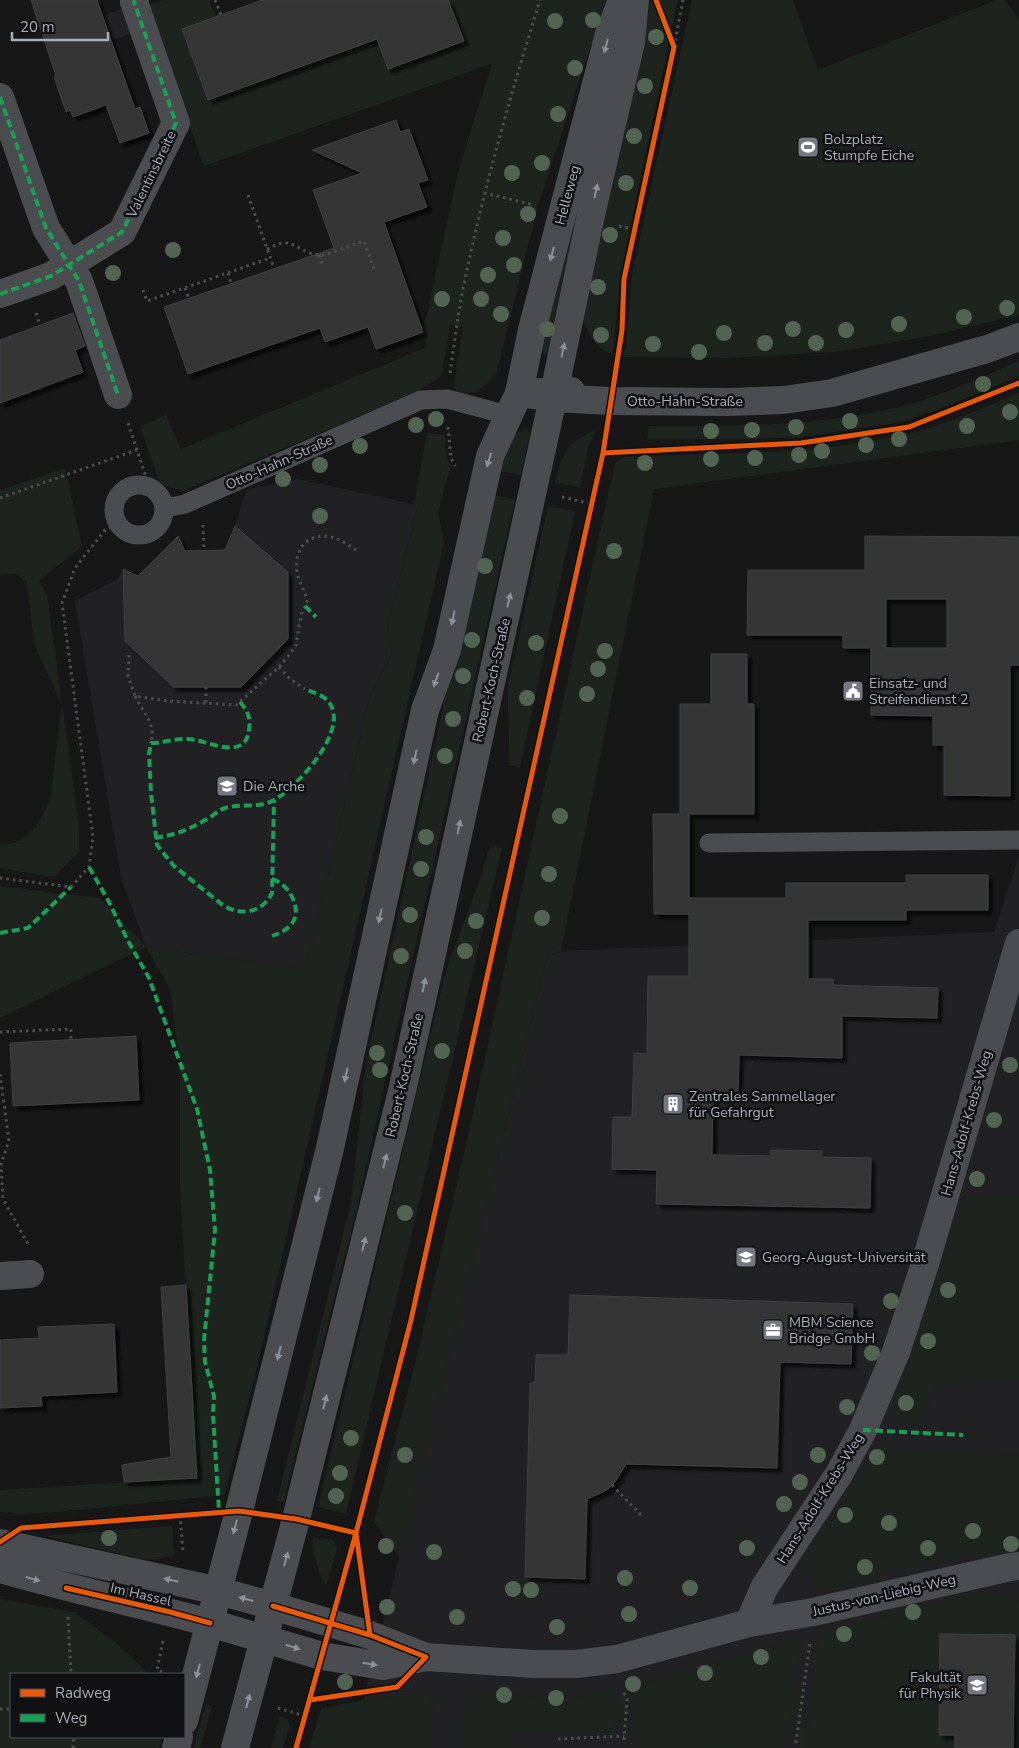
<svg xmlns="http://www.w3.org/2000/svg" width="1019" height="1748" font-family="'Nunito Sans',sans-serif">
	<style>
		.built { fill: #212123 }
		.green { fill: #1d241e }
		.building { fill: #353536; stroke: #3f4043; fill-rule: evenodd; filter: url(#shadow) }
		.lines { fill: none; stroke-linecap: round; stroke-linejoin: round }
		.path { stroke: #4d4e52; stroke-width: 3; stroke-dasharray: 2.5 4; stroke-linecap: butt }
		.service { stroke: #4b4c50; stroke-width: 19 }
		.minor { stroke: #4b4c50; stroke-width: 28 }
		.tertiary { stroke: #4b4c50; stroke-width: 28 }
		.quiet { stroke: #1a9f57; stroke-width: 4; stroke-dasharray: 8 4; stroke-linecap: butt }
		.cycleway-casing { stroke: #111113; stroke-width: 8 }
		.cycleway { stroke: #e8590c; stroke-width: 5 }
		.tree { fill: #506451 }
		.oneway { fill: #8c9099 }
		.labels { text-anchor: middle; stroke-width: 5; stroke-linejoin: round; paint-order: stroke }
		.poi-label { font-size: 14px; fill: #a8adb8; stroke: #111113; text-anchor: start }
		.street-label { font-size: 14px; fill: #a8adb8; stroke: #111113 }
	</style>
	<defs>
		<filter id="shadow"><feDropShadow dx="4.5" dy="4.5" stdDeviation="1" flood-color="#0009"/></filter>
	</defs>
	<rect width="100%" height="100%" fill="#171717"/>
	<!-- built -->
	<path class="built" d="M124 8 133 33 85 50 76 25Z
		M298 479 418 505 387 627 392 654 370 696 306 970 146 947 121 877 75 601 117 580 123 569 138 576 178 536 185 551 225 550 235 526 247 490Z
		M1019 855V1748H352L547 956 561 951 994 932Z"/>
	<!-- green -->
	<path class="green" d="M162 0H209L216 17 182 30 208 100 346 50 369 18 388 68 463 41 448 0H606L538 205 496 375C485 386 476 395 460 394L454 389 455 377 463 327 450 325 442 375 419 391 183 491 160 484 140 426 166 415 181 449 427 347 423 332 459 168 492 64 204 166 146 6Z
		M651 0H678L620 276 613 354C596 350 589 334 582 319Z
		M692 0H793L818 70 997 0H1005L1019 19V315L929 336 835 352 726 358 623 357 626 346 632 275Z
		M615 38 548 356 543 355 541 342Z
		M1019 361V376L947 406 901 422 801 437 747 439H647L649 426C726 426 804 427 880 411 929 402 974 380 1019 361Z
		M1019 393V440L654 489 561 951 547 956 400 1557 374 1522 417 1355 466 1145 615 463 625 457C715 453 806 455 894 437 938 428 978 410 1019 393Z
		M525 428 530 434 521 475 494 470 507 440Z
		M595 431 589 445 580 487 555 483C560 457 568 439 595 431Z
		M427 433 445 435 446 457 451 466 438 512 444 542 255 1376 224 1495 56 1512 20 1514 0 1512V1490L197 1478 180 1188V1065L170 989 146 947 0 1018V886L100 898 146 947 306 969 370 696 392 654 387 627 418 506 414 504Z
		M65 468 82 546 39 581 47 595 79 826V852L53 877 0 868V845H6L22 840 36 827 50 801 62 704 35 647 27 582 16 574 0 575V490Z
		M489 494 515 499 358 1203 283 1503 277 1501 351 1202 366 1064Z
		M548 506 575 511 520 767 508 765C511 738 507 712 508 685Z
		M490 846 502 848 346 1514 318 1507 444 978C458 933 478 891 490 846Z
		M965 1195H1019V1379L937 1382 920 1428 892 1409Z
		M879 1449 1019 1456V1551L991 1553 894 1570 836 1589 826 1590 816 1586 806 1572V1560L813 1547 826 1530 871 1454Z
		M172 1526 174 1556 157 1559H141L45 1536Z
		M313 1537 333 1540 337 1548 326 1586C317 1569 312 1556 313 1537Z
		M990 1593 1019 1602V1748H995L940 1634 939 1735H955V1748H806L818 1635 965 1594Z
		M0 1599 74 1612 117 1644 149 1674H11V1737H163L159 1748H0Z
		M802 1638 787 1748 633 1746 635 1686Z
		M618 1686 615 1732 509 1731 514 1748H461C461 1723 457 1713 476 1693L576 1699Z
		M420 1692 430 1697 436 1716V1748H309L321 1709 363 1700Z
		M206 1704 212 1706 200 1748H193Z
		M280 1717 287 1719 290 1725 283 1748H271Z"/>
	<!-- building -->
	<path class="building" d="M31 0H97L135 109 140 107 149 133 120 143 106 105 73 117 70 110 66 112 54 77 56 76Z
		M262 0H448L464 41 388 69 377 39 208 100 182 29Z
		M396 120 400 132 409 129 428 180 418 183 427 207 384 222 423 332 376 349 368 327 325 342 320 328 188 374 164 307 334 248 313 190 362 173 312 150Z
		M73 313 85 346 75 350 83 372 0 403V340Z
		M235 526 288 572V639L241 687H173L125 641 123 569 138 576 178 536 185 551 225 550Z
		M865 536 1019 537V665H1010V796L944 795V745H933V716L871 715V648H843V635H747L748 570H865ZM886 599H947V648H886Z
		M711 654H747V704H754V814H689V898H786V883H906V875H988V910H906V920H808V979H833V985L938 988 937 1018 842 1016V1058L739 1055 738 1092 713 1091 712 1155 771 1156V1150L822 1151V1157L871 1158 870 1208 656 1204 657 1170 612 1169 613 1117H632L634 1053 647 1054 648 976H689V914H654L653 814H680V704H711Z
		M136 1036 139 1100 13 1106 10 1043Z
		M186 1285 197 1478 124 1482 122 1465 171 1457 161 1287Z
		M570 1295 853 1304 851 1364 780 1362 777 1468 626 1464 615 1482 607 1490 587 1499 585 1579 525 1577 530 1383H535L536 1355H568Z
		M114 1324 117 1392 41 1396 42 1406 0 1408V1340L39 1338 38 1327Z
		M940 1634 1015 1635 1013 1748H955V1735H939Z"/>
	<g class="lines">
		<!-- path -->
		<path class="path" d="M215 0 221 15
			M674 47 683 0
			M484 193 535 205
			M248 195 274 268
			M619 226 635 229
			M267 249C272 247 277 244 283 243 298 242 305 257 325 255L364 241 374 269
			M319 255 323 266
			M228 273 231 284
			M185 288 189 299
			M143 290 147 301 270 258
			M36 313 40 325
			M450 373C454 347 457 320 462 294 482 194 510 97 540 0
			M128 423 149 486
			M448 427 451 458 455 466
			M562 497 592 504
			M0 498 137 450
			M203 525 204 551
			M129 655 128 676 135 696 168 701 236 705 279 667 290 654 296 645 301 615 307 601C306 591 298 582 297 571 294 549 308 532 331 537 340 539 348 545 356 550
			M279 667 290 679 305 689
			M206 687V704
			M135 696C144 714 156 723 151 743
			M0 878 71 887 89 867 93 837 62 603 75 568 105 530 119 524
			M0 1032 71 1029V1040
			M0 1074 9 1141 1 1163 3 1199 28 1244
			M612 1485 641 1515
			M180 1515 183 1552
			M68 1617 71 1674
			M163 1641 157 1670 165 1673
			M278 1708 305 1716
			M0 1709H11
			M558 1739 624 1736
			M624 1740 627 1699 624 1693V1689
			M796 1743 810 1642
			M73 1748 74 1737"/>
		<!-- service -->
		<path class="service" d="M114 510a25 25 0 1 1 50 0a25 25 0 1 1-50 0Z
			M165 508 185 504 421 400 447 399 508 415
			M709 843 1019 840"/>
		<!-- minor -->
		<path class="minor" d="M622 0 609 34 532 330 519 393 553 398 590 219 631 42 635 0
			M0 97 46 228 79 281 118 395
			M0 294 51 276 122 232 176 123 134 2 135 0
			M0 1276 30 1274
			M273 1606 370 1635 426 1657
			M210 1623 322 1656 383 1666 426 1657 534 1664H576L617 1659 749 1623 813 1612 1010 1567 1019 1566
			M749 1623 764 1588 839 1474 863 1430 896 1352 925 1264 1019 943"/>
		<!-- tertiary -->
		<path class="tertiary" d="M0 1543 219 1591 273 1606
			M0 1569C70 1589 140 1604 210 1623
			M184 1721 239 1511 330 1148 425 710 447 650 490 456 519 393 571 391
			M176 1748 179 1737
			M235 1748 296 1519 403 1087 553 398 610 401 728 402 784 400 832 393 987 349 1019 337"/>
		<!-- quiet -->
		<path class="quiet" d="M0 97 46 228 79 281 118 395
			M0 294 51 276 122 232 176 123 134 2 135 0
			M305 606 316 617
			M240 702C248 711 251 718 249 730 245 764 204 738 186 739 174 739 162 743 151 743L149 754 151 793 157 845 174 866 224 906C242 916 262 913 272 893L274 800
			M155 838C174 835 189 830 205 820 212 817 218 810 225 808 241 803 258 809 274 800 296 788 352 729 328 701 323 695 312 692 305 689
			M89 867 108 900 127 939 149 978 197 1109 210 1170 215 1230 204 1340 205 1362 214 1396 213 1414 219 1512
			M272 879C287 883 301 905 294 920 290 929 280 933 272 936
			M0 933 28 928 71 887
			M863 1430 963 1435"/>
		<!-- cycleway casing -->
		<g class="cycleway-casing">
			<path id="cycleway" d="M603 453 801 443 909 427 1019 383
				M0 1542 21 1528 239 1511 296 1519 356 1533 370 1635
				M66 1588 170 1612 210 1623
				M273 1606 370 1635 426 1657 397 1687 310 1700
				M296 1748 356 1533 411 1320 603 453 622 330 624 279 674 47 656 0"/>
		</g>
		<!-- cycleway -->
		<use href="#cycleway" class="cycleway"/>
	</g>
	<!-- trees -->
	<g class="tree">
		<circle cx="593" cy="20" r="8"/>
		<circle cx="555" cy="21" r="8"/>
		<circle cx="656" cy="37" r="8"/>
		<circle cx="575" cy="68" r="8"/>
		<circle cx="645" cy="86" r="8"/>
		<circle cx="558" cy="114" r="8"/>
		<circle cx="634" cy="136" r="8"/>
		<circle cx="542" cy="163" r="8"/>
		<circle cx="512" cy="173" r="8"/>
		<circle cx="626" cy="183" r="8"/>
		<circle cx="528" cy="214" r="8"/>
		<circle cx="610" cy="235" r="8"/>
		<circle cx="503" cy="238" r="8"/>
		<circle cx="173" cy="250" r="8"/>
		<circle cx="514" cy="265" r="8"/>
		<circle cx="113" cy="273" r="8"/>
		<circle cx="488" cy="275" r="8"/>
		<circle cx="598" cy="287" r="8"/>
		<circle cx="442" cy="299" r="8"/>
		<circle cx="481" cy="299" r="8"/>
		<circle cx="1007" cy="308" r="8"/>
		<circle cx="501" cy="314" r="8"/>
		<circle cx="964" cy="317" r="8"/>
		<circle cx="899" cy="324" r="8"/>
		<circle cx="547" cy="329" r="8"/>
		<circle cx="793" cy="329" r="8"/>
		<circle cx="846" cy="330" r="8"/>
		<circle cx="724" cy="333" r="8"/>
		<circle cx="601" cy="335" r="8"/>
		<circle cx="765" cy="343" r="8"/>
		<circle cx="816" cy="343" r="8"/>
		<circle cx="653" cy="344" r="8"/>
		<circle cx="699" cy="352" r="8"/>
		<circle cx="983" cy="384" r="8"/>
		<circle cx="1010" cy="412" r="8"/>
		<circle cx="436" cy="419" r="8"/>
		<circle cx="850" cy="421" r="8"/>
		<circle cx="416" cy="425" r="8"/>
		<circle cx="967" cy="426" r="8"/>
		<circle cx="796" cy="427" r="8"/>
		<circle cx="752" cy="430" r="8"/>
		<circle cx="711" cy="431" r="8"/>
		<circle cx="899" cy="439" r="8"/>
		<circle cx="866" cy="445" r="8"/>
		<circle cx="360" cy="446" r="8"/>
		<circle cx="822" cy="451" r="8"/>
		<circle cx="799" cy="455" r="8"/>
		<circle cx="755" cy="458" r="8"/>
		<circle cx="711" cy="459" r="8"/>
		<circle cx="645" cy="463" r="8"/>
		<circle cx="320" cy="465" r="8"/>
		<circle cx="283" cy="479" r="8"/>
		<circle cx="320" cy="516" r="8"/>
		<circle cx="614" cy="551" r="8"/>
		<circle cx="485" cy="566" r="8"/>
		<circle cx="472" cy="640" r="8"/>
		<circle cx="536" cy="643" r="8"/>
		<circle cx="605" cy="651" r="8"/>
		<circle cx="598" cy="669" r="8"/>
		<circle cx="463" cy="676" r="8"/>
		<circle cx="587" cy="694" r="8"/>
		<circle cx="527" cy="698" r="8"/>
		<circle cx="453" cy="719" r="8"/>
		<circle cx="445" cy="756" r="8"/>
		<circle cx="560" cy="816" r="8"/>
		<circle cx="426" cy="837" r="8"/>
		<circle cx="421" cy="869" r="8"/>
		<circle cx="549" cy="874" r="8"/>
		<circle cx="410" cy="915" r="8"/>
		<circle cx="542" cy="918" r="8"/>
		<circle cx="476" cy="921" r="8"/>
		<circle cx="465" cy="951" r="8"/>
		<circle cx="401" cy="956" r="8"/>
		<circle cx="442" cy="1051" r="8"/>
		<circle cx="377" cy="1053" r="8"/>
		<circle cx="1010" cy="1065" r="8"/>
		<circle cx="380" cy="1070" r="8"/>
		<circle cx="994" cy="1120" r="8"/>
		<circle cx="977" cy="1179" r="8"/>
		<circle cx="405" cy="1213" r="8"/>
		<circle cx="948" cy="1290" r="8"/>
		<circle cx="891" cy="1301" r="8"/>
		<circle cx="928" cy="1341" r="8"/>
		<circle cx="872" cy="1353" r="8"/>
		<circle cx="906" cy="1403" r="8"/>
		<circle cx="847" cy="1407" r="8"/>
		<circle cx="351" cy="1438" r="8"/>
		<circle cx="405" cy="1455" r="8"/>
		<circle cx="818" cy="1455" r="8"/>
		<circle cx="877" cy="1457" r="8"/>
		<circle cx="340" cy="1473" r="8"/>
		<circle cx="800" cy="1482" r="8"/>
		<circle cx="336" cy="1496" r="8"/>
		<circle cx="784" cy="1504" r="8"/>
		<circle cx="845" cy="1515" r="8"/>
		<circle cx="889" cy="1523" r="8"/>
		<circle cx="973" cy="1531" r="8"/>
		<circle cx="109" cy="1538" r="8"/>
		<circle cx="1011" cy="1544" r="8"/>
		<circle cx="386" cy="1546" r="8"/>
		<circle cx="747" cy="1548" r="8"/>
		<circle cx="928" cy="1548" r="8"/>
		<circle cx="434" cy="1552" r="8"/>
		<circle cx="865" cy="1567" r="8"/>
		<circle cx="625" cy="1578" r="8"/>
		<circle cx="690" cy="1588" r="8"/>
		<circle cx="513" cy="1589" r="8"/>
		<circle cx="531" cy="1590" r="8"/>
		<circle cx="387" cy="1607" r="8"/>
		<circle cx="913" cy="1612" r="8"/>
		<circle cx="629" cy="1614" r="8"/>
		<circle cx="457" cy="1617" r="8"/>
		<circle cx="557" cy="1627" r="8"/>
		<circle cx="844" cy="1634" r="8"/>
		<circle cx="761" cy="1657" r="8"/>
		<circle cx="705" cy="1673" r="8"/>
		<circle cx="345" cy="1682" r="8"/>
		<circle cx="633" cy="1684" r="8"/>
		<circle cx="504" cy="1695" r="8"/>
		<circle cx="556" cy="1698" r="8"/>
	</g>
	<!-- one-way arrows -->
	<defs><path id="oneway-solid" d="M-6-.8H1V-3.2L6.5 0L1 3.2V.8H-6Z" transform="scale(1.25)"/></defs>
	<g class="oneway">
		<use href="#oneway-solid" transform="translate(606 46) rotate(105)"/>
		<use href="#oneway-solid" transform="translate(596 191) rotate(-77)"/>
		<use href="#oneway-solid" transform="translate(552 254) rotate(105)"/>
		<use href="#oneway-solid" transform="translate(563 350) rotate(-78)"/>
		<use href="#oneway-solid" transform="translate(489 460) rotate(107)"/>
		<use href="#oneway-solid" transform="translate(509 600) rotate(-77)"/>
		<use href="#oneway-solid" transform="translate(453 618) rotate(102)"/>
		<use href="#oneway-solid" transform="translate(436 680) rotate(110)"/>
		<use href="#oneway-solid" transform="translate(415 757) rotate(102)"/>
		<use href="#oneway-solid" transform="translate(459 827) rotate(-78)"/>
		<use href="#oneway-solid" transform="translate(380 916) rotate(102)"/>
		<use href="#oneway-solid" transform="translate(424 985) rotate(-78)"/>
		<use href="#oneway-solid" transform="translate(346 1075) rotate(102)"/>
		<use href="#oneway-solid" transform="translate(385 1161) rotate(-76)"/>
		<use href="#oneway-solid" transform="translate(318 1195) rotate(104)"/>
		<use href="#oneway-solid" transform="translate(364 1244) rotate(-76)"/>
		<use href="#oneway-solid" transform="translate(279 1353) rotate(104)"/>
		<use href="#oneway-solid" transform="translate(325 1402) rotate(-76)"/>
		<use href="#oneway-solid" transform="translate(235 1527) rotate(105)"/>
		<use href="#oneway-solid" transform="translate(286 1559) rotate(-75)"/>
		<use href="#oneway-solid" transform="translate(33 1579) rotate(16)"/>
		<use href="#oneway-solid" transform="translate(171 1580) rotate(-167)"/>
		<use href="#oneway-solid" transform="translate(246 1599) rotate(-165)"/>
		<use href="#oneway-solid" transform="translate(293 1647) rotate(17)"/>
		<use href="#oneway-solid" transform="translate(370 1664) rotate(9)"/>
		<use href="#oneway-solid" transform="translate(198 1671) rotate(105)"/>
		<use href="#oneway-solid" transform="translate(248 1701) rotate(-75)"/>
	</g>
	<!-- icons -->
	<defs>
		<g id="stadium-square" transform="scale(1.125)"><rect x="-9" y="-9" width="18" height="18" rx="4" fill="#757880" stroke="#111113"/><path d="M0-5a6.5 5 0 1 0 0 10a6.5 5 0 1 0 0-10ZM-3.5-1.8h7v3.6h-7Z" fill="#fff"/></g>
		<g id="civic-square" transform="scale(1.125)"><rect x="-9" y="-9" width="18" height="18" rx="4" fill="#757880" stroke="#111113"/><path d="M-.6-6.5H3V-4.5H.6V-3L4-1V1h2V6H-6V1h2V-1L-.6-3ZM-1.2 2.5V6h2.4V2.5Z" fill="#fff"/></g>
		<g id="school-square" transform="scale(1.125)"><rect x="-9" y="-9" width="18" height="18" rx="4" fill="#757880" stroke="#111113"/><path d="M0-5L7-2L0 1L-7-2ZM-4 1L0 2.5L4 1V4Q0 6-4 4Z" fill="#fff"/></g>
		<g id="building-square" transform="scale(1.125)"><rect x="-9" y="-9" width="18" height="18" rx="4" fill="#757880" stroke="#111113"/><path d="M-4-6H4V6H1V3H-1V6H-4ZM-2.5-4.3h1.7v1.8h-1.7ZM.8-4.3h1.7v1.8H.8ZM-2.5-1h1.7V.8h-1.7ZM.8-1h1.7V.8H.8Z" fill="#fff"/></g>
		<g id="university-square" transform="scale(1.125)"><rect x="-9" y="-9" width="18" height="18" rx="4" fill="#757880" stroke="#111113"/><path d="M0-5L7-2L0 1L-7-2ZM-4 1L0 2.5L4 1V4Q0 6-4 4Z" fill="#fff"/></g>
		<g id="office-square" transform="scale(1.125)"><rect x="-9" y="-9" width="18" height="18" rx="4" fill="#757880" stroke="#111113"/><path d="M-6-3h4V-5.5h4V-3h4V5H-6ZM-1-4.5V-3h2v-1.5ZM-6 0V1H6V0Z" fill="#fff"/></g>
	</defs>
	<g fill-rule="evenodd">
		<use href="#stadium-square" x="808" y="147"/>
		<use href="#civic-square" x="853" y="691"/>
		<use href="#school-square" x="227" y="786"/>
		<use href="#building-square" x="673" y="1104"/>
		<use href="#university-square" x="746" y="1257"/>
		<use href="#office-square" x="773" y="1330"/>
		<use href="#university-square" x="977" y="1685"/>
	</g>
	<g class="labels">
		<!-- poi labels -->
		<g class="poi-label">
			<text x="824" y="144">Bolzplatz<tspan x="824" dy="16">Stumpfe Eiche</tspan></text>
			<text x="869" y="688">Einsatz- und<tspan x="869" dy="16">Streifendienst 2</tspan></text>
			<text x="243" y="791">Die Arche</text>
			<text x="689" y="1101">Zentrales Sammellager<tspan x="689" dy="16">für Gefahrgut</tspan></text>
			<text x="762" y="1262">Georg-August-Universität</text>
			<text x="789" y="1327">MBM Science<tspan x="789" dy="16">Bridge GmbH</tspan></text>
			<text x="961" y="1682" text-anchor="end">Fakultät<tspan x="961" dy="16">für Physik</tspan></text>
		</g>
		<!-- street labels -->
		<g class="street-label">
			<text transform="translate(151 174) rotate(-64)" y="5">Valentinsbreite</text>
			<text transform="translate(567 195) rotate(-75)" y="5">Helleweg</text>
			<text x="685" y="406">Otto-Hahn-Straße</text>
			<text transform="translate(279 462) rotate(-24)" y="5">Otto-Hahn-Straße</text>
			<text transform="translate(491 680) rotate(-77)" y="5">Robert-Koch-Straße</text>
			<text transform="translate(404 1075) rotate(-77)" y="5">Robert-Koch-Straße</text>
			<text transform="translate(966 1123) rotate(-74)" y="5">Hans-Adolf-Krebs-Weg</text>
			<text transform="translate(820 1498) rotate(-58)" y="5">Hans-Adolf-Krebs-Weg</text>
			<text transform="translate(141 1594) rotate(13)" y="5">Im Hassel</text>
			<text transform="translate(884 1595) rotate(-13)" y="5">Justus-von-Liebig-Weg</text>
		</g>
	</g>
	<!-- legend -->
	<rect x="10" y="1673" width="175" height="65" fill="#111113" stroke="#4d4f55"/>
	<rect x="20" y="1689" width="25" height="8" fill="#e8590c" stroke="#4d4f55"/>
	<text x="55" y="1698" font-size="15" fill="#a8adb8">Radweg</text>
	<rect x="20" y="1714" width="25" height="8" fill="#1a9f57" stroke="#4d4f55"/>
	<text x="55" y="1723" font-size="15" fill="#a8adb8">Weg</text>
	<!-- scale -->
	<path d="M12 32v8h96v-8" fill="none" stroke="#a8adb8" stroke-width="2.5"/>
	<text x="20" y="32" font-size="15" fill="#a8adb8" stroke="#111113" stroke-width="4" paint-order="stroke">20 m</text>
</svg>
